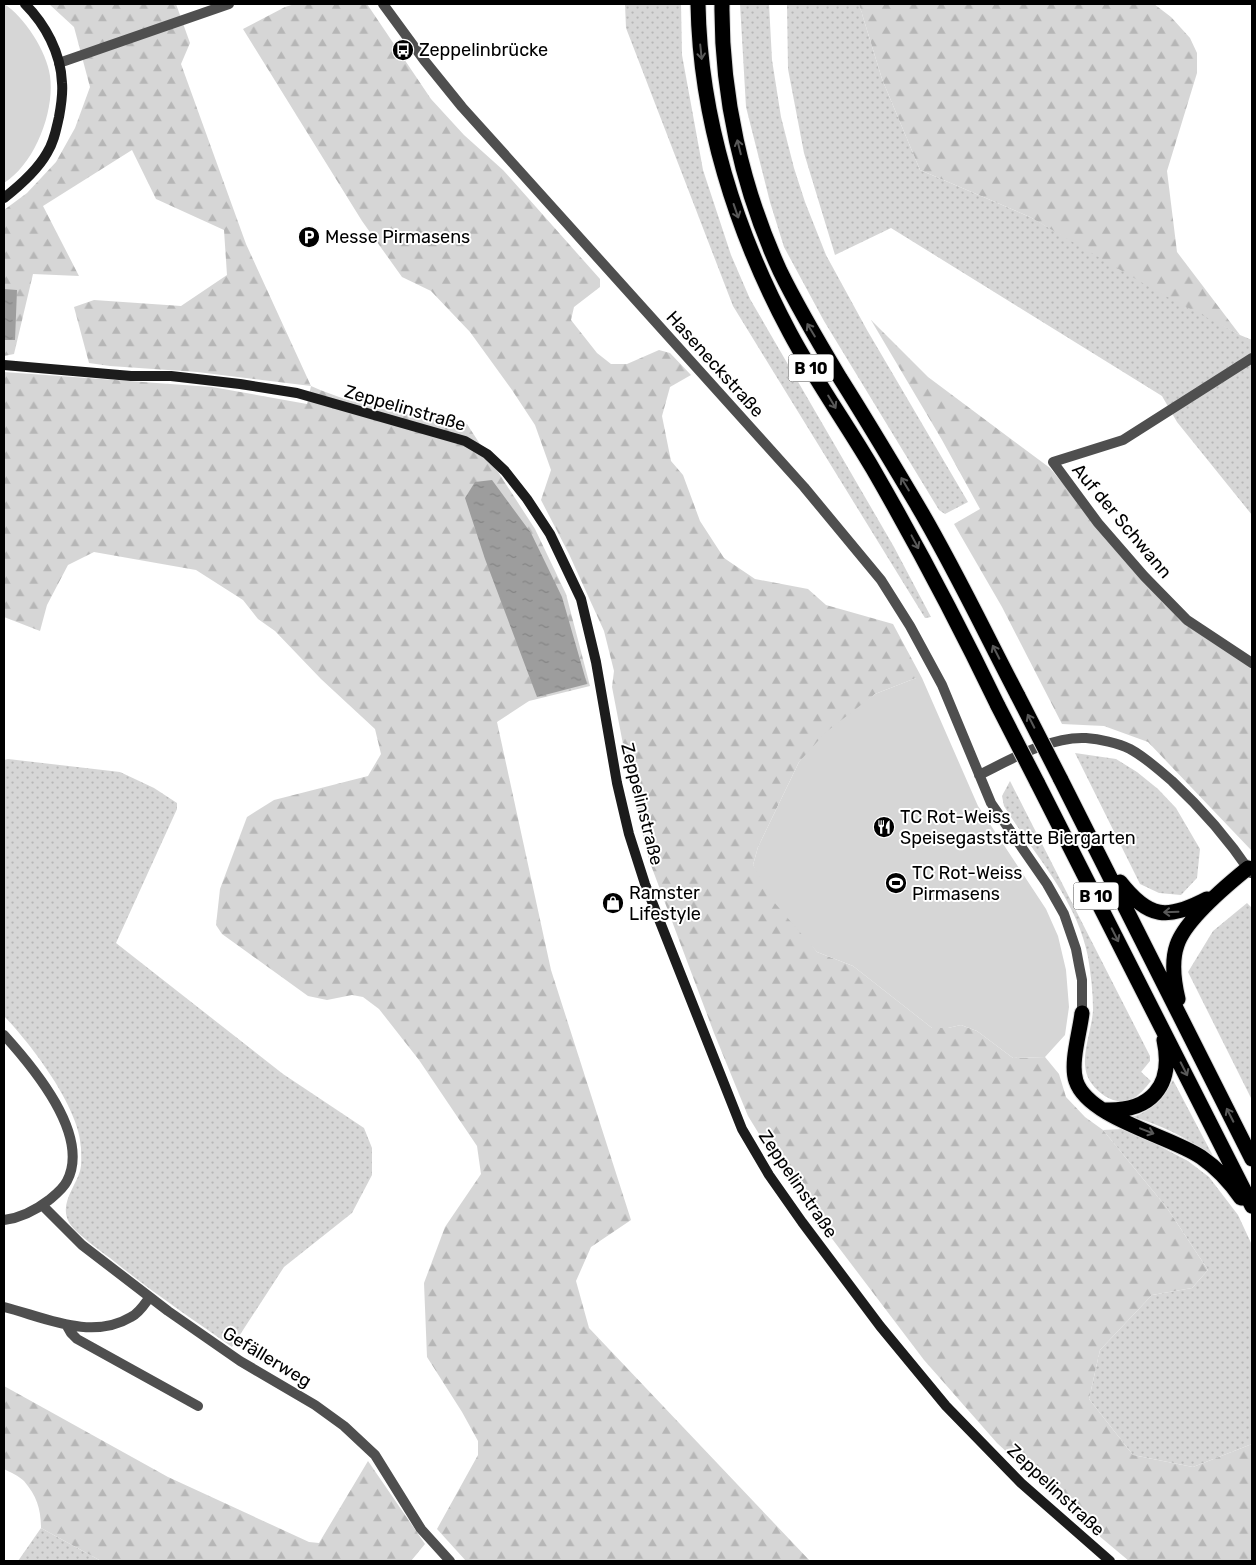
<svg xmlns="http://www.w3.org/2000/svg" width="1256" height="1565" font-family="Rubik,sans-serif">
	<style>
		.grass { fill: url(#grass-dots) }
		.forest { fill: url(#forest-firs) }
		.park { fill: #d6d6d6 }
		.water { fill: url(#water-ripples) }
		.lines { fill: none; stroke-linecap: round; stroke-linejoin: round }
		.highway-casing { stroke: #dbdbdb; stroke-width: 17 }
		.street { stroke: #4f4f4f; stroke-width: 10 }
		.secondary { stroke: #1c1c1c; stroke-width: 10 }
		.highway { stroke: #000; stroke-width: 15 }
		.highway-bridge-casing { stroke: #dbdbdb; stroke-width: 17; stroke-linecap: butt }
		.highway-bridge { stroke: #000; stroke-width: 15 }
		.oneway { stroke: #595959 }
		.labels { text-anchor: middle; stroke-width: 4; stroke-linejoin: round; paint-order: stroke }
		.shield { fill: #fff; stroke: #4c4c4c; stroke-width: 1 }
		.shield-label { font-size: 16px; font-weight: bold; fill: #000 }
		.poi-label { font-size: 18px; fill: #000; stroke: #fff; text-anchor: start }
		.street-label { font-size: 18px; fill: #000; stroke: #fff }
	</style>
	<defs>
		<pattern id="grass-dots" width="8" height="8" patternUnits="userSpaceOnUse" patternTransform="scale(1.25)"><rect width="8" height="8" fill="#d6d6d6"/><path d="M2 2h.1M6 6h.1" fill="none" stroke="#b6b6b6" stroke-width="1.8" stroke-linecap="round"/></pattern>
		<pattern id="forest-firs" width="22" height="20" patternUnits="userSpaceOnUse" patternTransform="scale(1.25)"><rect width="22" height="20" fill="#d6d6d6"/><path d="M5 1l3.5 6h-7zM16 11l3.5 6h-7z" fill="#b6b6b6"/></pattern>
		<pattern id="water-ripples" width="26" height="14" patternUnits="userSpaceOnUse" patternTransform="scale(1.25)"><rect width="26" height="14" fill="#9d9d9d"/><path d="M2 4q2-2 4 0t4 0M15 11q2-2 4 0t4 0" fill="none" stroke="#858585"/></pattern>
	</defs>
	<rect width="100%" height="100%" fill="#fff"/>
	<!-- grass -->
	<path class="grass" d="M625 4H681L682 55 703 170 731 255 750 299 894 547 931 617 925 618 733 306 626 28Z
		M740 4H769L772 60 781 117 794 168 805 202 826 255 867 330 968 502 945 514 939 510 824 321 784 247 770 202 746 107Z
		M787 4H859L882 79 920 170 1030 217 1240 335 1252 340V515L1177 422 1162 396 891 228 835 255 804 153 788 69Z
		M1075 753 1116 759 1137 772 1158 789 1176 808 1200 849 1197 878 1181 895 1159 893 1140 884Z
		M8 759 120 772 154 788 177 803V809L116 943 283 1074 364 1128 372 1148V1175L352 1213 284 1267 232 1347C191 1318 149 1290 110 1258 100 1251 76 1233 70 1224 58 1205 75 1188 80 1171 82 1164 81 1155 81 1148 80 1108 31 1044 4 1016V760Z
		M1010 781 1150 1056V1061L1141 1072 1151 1081C1146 1087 1139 1096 1132 1099 1117 1106 1101 1096 1092 1084 1076 1064 1092 1033 1093 1010 1093 992 1091 975 1088 957 1077 899 1034 855 1004 806L1002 796Z
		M1247 903 1252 908V1100L1188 972 1213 931Z
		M1173 1080 1213 1156C1188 1139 1161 1124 1132 1117 1152 1111 1163 1098 1173 1080Z
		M1122 1129 1146 1139 1188 1161 1209 1177 1238 1215 1252 1245V1444L1193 1467 1133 1455 1089 1399 1100 1350 1152 1295 1192 1288 1208 1270 1167 1208 1103 1130Z
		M41 1528 101 1561H18Z"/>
	<!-- forest -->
	<path class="forest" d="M49 4H176L190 43 181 64 246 244 311 386C360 408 414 415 467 424L535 529 566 594 590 686 529 701 497 722 551 970 631 1220 591 1247 576 1281 589 1328 810 1561H466L437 1529 478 1455V1441L462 1412 427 1357 424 1283 445 1227 481 1174 477 1146 419 1060 379 1009 363 997 352 995 327 1000 308 996 222 934 216 925 220 889 247 817 274 800 368 776 381 754 375 729 321 679 275 631 258 619 243 600 196 570 94 552 68 565 47 605 40 631 4 617V372L212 387 307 404 311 386 197 372 110 366 89 363 74 307 94 300 181 306 227 275 224 230 156 199 132 150 43 206 79 276 33 274 14 354 4 356V210L27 193 56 162 75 128 90 87 74 27Z
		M295 4H367L431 99 464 135 503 170 600 279V287L574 307 571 320 597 353 611 364H627L659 350 670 353 691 375 670 387 662 416 671 461 683 475 700 521 724 558 755 579 808 589 826 605 893 624 922 678H916L875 694 799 762 758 847 753 865 817 952 853 966 932 1028H948L961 1025 977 1031 1013 1058 1045 1057 1059 1074 1066 1097 1085 1117 1103 1130 1167 1208 1208 1270 1192 1288 1152 1295 1100 1350 1089 1399 1133 1455 1193 1467 1252 1444V1561H1129L1073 1514 997 1443 924 1360 786 1178 748 1116 714 1033 649 860 632 791 612 687 614 671 604 631 569 554 541 500 551 470 535 425 512 390 470 332 431 291 402 277 362 221 243 29 285 7Z
		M859 4H1154L1171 17 1190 38 1197 53V73L1167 171 1177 252 1240 335 1158 292 1030 217 920 170 882 79Z
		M871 320 928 377 1050 468 1143 581 1189 627 1252 665V851L1148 742 1104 726 1062 724 1002 607 954 524 980 509 942 440Z
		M4 1386 168 1477 309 1542 319 1543 368 1461 425 1544 411 1561H101L41 1528C41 1510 37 1496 24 1481 19 1476 10 1472 4 1469Z"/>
	<!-- park -->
	<path class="park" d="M4 4C24 16 47 52 50 76 55 111 35 164 4 183Z
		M916 678H922L978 806 1046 909 1058 936 1066 970 1069 1007 1065 1035 1045 1057 1013 1058 977 1031 961 1025 948 1028H932L853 966 817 952 773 901 753 865 758 847 799 762 826 732 875 694Z"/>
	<!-- water -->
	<path class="water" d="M4 289 17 290 15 340H4Z
		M492 480 531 533 562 597 587 684 537 697 485 559 465 498 475 482Z"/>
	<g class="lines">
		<!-- highway casing -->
		<g class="highway-casing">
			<path id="highway" d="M698 4C700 119 736 232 790 333 815 380 846 423 873 469 918 547 959 625 998 706
				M722 4C721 95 742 188 780 271 798 308 819 343 840 378 866 419 891 461 916 503 953 565 984 631 1018 696
				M1060 778 1252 1159
				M1037 782 1252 1206
				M1120 882C1149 919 1167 920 1207 899
				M1178 999C1174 982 1171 962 1177 945 1185 920 1227 885 1248 868
				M1082 1013C1080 1032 1070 1063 1076 1081 1088 1118 1170 1136 1201 1157 1217 1168 1230 1182 1241 1198
				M1104 1110C1151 1112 1174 1086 1164 1040"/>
		</g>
		<!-- street -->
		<path class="street" d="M383 4 424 60 462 107 804 487 881 580 910 626 942 685 991 803 1047 884 1064 914 1076 949 1079 965 1082 980V1013
			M59 63 229 4
			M1252 358 1123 440 1053 462 1098 523 1144 576 1187 620 1252 663
			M979 775C1010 760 1050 736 1086 738 1099 739 1118 743 1130 749 1145 757 1159 770 1172 781 1202 809 1228 839 1251 873
			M4 1035C33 1067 91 1135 67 1181 63 1189 55 1195 49 1200 36 1210 20 1218 4 1220
			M42 1205 82 1245 168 1311 240 1361 315 1405 344 1426 375 1455 421 1529 450 1561
			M4 1307C44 1317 91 1341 131 1317 139 1313 144 1305 149 1298
			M67 1326 71 1333 77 1339 198 1406"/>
		<!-- secondary -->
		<path class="secondary" d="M4 198C18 187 38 169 47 153 54 142 56 130 59 117 61 106 63 93 62 83 61 53 45 24 25 4
			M4 365 131 376H171L240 384 297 393 465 441 487 454 505 471 527 499 550 534 581 599 596 662 617 783 629 834 645 884 742 1129 769 1175 802 1222 880 1326 946 1406 1021 1483 1110 1561"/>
		<!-- highway -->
		<use href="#highway" class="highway"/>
		<!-- highway-bridge casing -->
		<g class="highway-bridge-casing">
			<path id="highway-bridge" d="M1018 696 1060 778
				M998 706 1037 782"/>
		</g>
		<!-- highway-bridge -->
		<use href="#highway-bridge" class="highway-bridge"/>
	</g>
	<!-- one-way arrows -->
	<defs><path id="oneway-shaft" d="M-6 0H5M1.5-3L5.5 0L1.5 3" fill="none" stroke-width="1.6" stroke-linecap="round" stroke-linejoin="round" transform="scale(1.25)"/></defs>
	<g class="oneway">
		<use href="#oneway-shaft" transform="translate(701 52) rotate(84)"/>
		<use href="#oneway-shaft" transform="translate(739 147) rotate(-104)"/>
		<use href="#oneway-shaft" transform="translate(736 211) rotate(71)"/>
		<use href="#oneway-shaft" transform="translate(811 330) rotate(-121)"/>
		<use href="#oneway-shaft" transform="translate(832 402) rotate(59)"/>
		<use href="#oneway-shaft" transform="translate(905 484) rotate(-121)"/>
		<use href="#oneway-shaft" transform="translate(915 542) rotate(62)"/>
		<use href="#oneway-shaft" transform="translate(996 652) rotate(-117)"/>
		<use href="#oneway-shaft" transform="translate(1031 721) rotate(-117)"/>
		<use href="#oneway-shaft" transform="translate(1171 912) rotate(178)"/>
		<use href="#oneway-shaft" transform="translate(1115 935) rotate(63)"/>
		<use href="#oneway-shaft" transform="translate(1184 1069) rotate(63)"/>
		<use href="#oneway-shaft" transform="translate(1230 1115) rotate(-117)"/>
		<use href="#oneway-shaft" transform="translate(1147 1131) rotate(21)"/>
	</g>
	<!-- icons -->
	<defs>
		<g id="bus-disc" transform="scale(1.125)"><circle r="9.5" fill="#000" stroke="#fff"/><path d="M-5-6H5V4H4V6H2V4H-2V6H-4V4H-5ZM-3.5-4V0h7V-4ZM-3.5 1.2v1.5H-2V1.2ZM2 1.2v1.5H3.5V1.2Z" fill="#fff"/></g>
		<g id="parking-disc" transform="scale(1.125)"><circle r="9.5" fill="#000" stroke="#fff"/><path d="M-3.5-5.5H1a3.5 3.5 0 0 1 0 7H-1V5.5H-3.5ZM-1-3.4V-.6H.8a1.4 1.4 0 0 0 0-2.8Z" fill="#fff"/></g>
		<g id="restaurant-disc" transform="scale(1.125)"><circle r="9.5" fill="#000" stroke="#fff"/><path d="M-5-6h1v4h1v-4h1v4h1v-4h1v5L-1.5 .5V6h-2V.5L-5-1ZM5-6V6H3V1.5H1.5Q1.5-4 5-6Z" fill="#fff"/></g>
		<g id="stadium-disc" transform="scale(1.125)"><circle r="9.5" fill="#000" stroke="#fff"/><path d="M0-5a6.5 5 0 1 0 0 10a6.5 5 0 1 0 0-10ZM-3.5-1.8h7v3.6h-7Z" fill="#fff"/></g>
		<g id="shop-disc" transform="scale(1.125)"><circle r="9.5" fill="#000" stroke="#fff"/><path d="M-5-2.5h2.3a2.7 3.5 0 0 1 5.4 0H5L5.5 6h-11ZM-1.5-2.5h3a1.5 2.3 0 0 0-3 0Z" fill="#fff"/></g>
	</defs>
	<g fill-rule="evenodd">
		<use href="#bus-disc" x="403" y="50"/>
		<use href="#parking-disc" x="309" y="237"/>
		<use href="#restaurant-disc" x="884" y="827"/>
		<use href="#stadium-disc" x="896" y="883"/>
		<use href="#shop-disc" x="613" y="903"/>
	</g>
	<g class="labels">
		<!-- shield labels -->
		<g class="shield">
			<rect x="788.5" y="354.5" width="45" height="27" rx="4"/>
			<rect x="1073.5" y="882.5" width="45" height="27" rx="4"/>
		</g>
		<g class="shield-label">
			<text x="811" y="374">B 10</text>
			<text x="1096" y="902">B 10</text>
		</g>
		<!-- poi labels -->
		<g class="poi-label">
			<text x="419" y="56">Zeppelinbrücke</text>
			<text x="325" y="243">Messe Pirmasens</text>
			<text x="900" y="823">TC Rot-Weiss<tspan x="900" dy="21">Speisegaststätte Biergarten</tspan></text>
			<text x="912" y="879">TC Rot-Weiss<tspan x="912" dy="21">Pirmasens</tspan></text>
			<text x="629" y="899">Ramster<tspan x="629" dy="21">Lifestyle</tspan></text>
		</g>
		<!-- street labels -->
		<g class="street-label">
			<text transform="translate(715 364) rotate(48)" y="6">Haseneckstraße</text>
			<text transform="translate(405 408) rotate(16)" y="6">Zeppelinstraße</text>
			<text transform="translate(1122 521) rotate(50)" y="6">Auf der Schwann</text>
			<text transform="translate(642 804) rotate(76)" y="6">Zeppelinstraße</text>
			<text transform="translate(798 1184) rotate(56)" y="6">Zeppelinstraße</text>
			<text transform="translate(267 1357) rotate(31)" y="6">Gefällerweg</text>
			<text transform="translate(1056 1490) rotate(43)" y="6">Zeppelinstraße</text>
		</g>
	</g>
	<!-- border -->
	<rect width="1256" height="1565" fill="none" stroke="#000000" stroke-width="10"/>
</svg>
